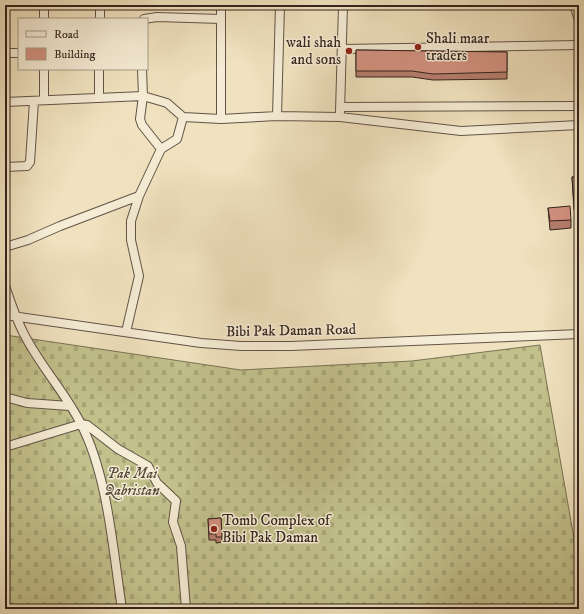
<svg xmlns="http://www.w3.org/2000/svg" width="584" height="614" font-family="'IM FELL DW Pica',serif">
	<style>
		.cemetery { fill: url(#cemetery-stones); stroke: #7a7254 }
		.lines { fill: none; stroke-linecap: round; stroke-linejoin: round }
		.minor-casing { stroke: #625346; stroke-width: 10 }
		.minor { stroke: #f5ecd5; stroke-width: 8 }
		.wall { fill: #b57d6e; stroke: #33231d }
		.building { fill: #d39180; stroke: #33231d }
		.poi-dot { fill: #8f2418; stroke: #f5ecd5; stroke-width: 1.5 }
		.labels { text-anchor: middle; stroke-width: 3; stroke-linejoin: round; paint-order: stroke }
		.poi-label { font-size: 15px; fill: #33231d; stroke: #f5ecd5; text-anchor: start }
		.street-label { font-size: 15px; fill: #33231d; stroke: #f5ecd5 }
		.park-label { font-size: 15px; font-style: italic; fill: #574a39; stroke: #f5ecd5 }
	</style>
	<defs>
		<pattern id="cemetery-stones" width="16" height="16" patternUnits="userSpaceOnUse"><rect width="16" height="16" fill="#c2c18c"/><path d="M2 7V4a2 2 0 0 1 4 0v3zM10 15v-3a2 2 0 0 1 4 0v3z" fill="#a7a678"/></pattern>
	</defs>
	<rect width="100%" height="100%" fill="#f0e2bf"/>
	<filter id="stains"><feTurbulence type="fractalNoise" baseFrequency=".005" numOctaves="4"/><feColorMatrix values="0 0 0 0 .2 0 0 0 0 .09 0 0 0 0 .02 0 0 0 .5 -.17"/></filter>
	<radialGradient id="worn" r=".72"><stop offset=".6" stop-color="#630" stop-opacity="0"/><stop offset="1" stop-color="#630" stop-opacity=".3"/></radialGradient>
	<!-- cemetery -->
	<path class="cemetery" d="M5 335 241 370 412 361 540 345 579 567V609H5Z"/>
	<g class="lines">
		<!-- minor casing -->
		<g class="minor-casing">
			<path id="minor" d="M44 5V19
				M100 5V19
				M221 5V119
				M574 5 579 20
				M144 19 157 17 221 19
				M342 49 579 45
				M5 53H19
				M44 69V100
				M142 69 143 96 140 119 142 125 161 149
				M99 97V69
				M5 102 143 96 167 103 183 117 221 119 277 116 340 117 461 131 579 125
				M340 107 579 106
				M340 112 343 5
				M277 116 280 5
				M5 167 27 166 30 162 34 101
				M5 247 28 240 60 226 139 196
				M5 286C11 303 16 319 24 334 40 366 65 392 81 424 108 476 113 551 122 609
				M5 315 201 343 241 346H291L579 334
				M126 332 139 276 131 240V221L139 196 161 149 177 139 183 117
				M5 397 27 403 70 406
				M5 447 81 424 87 425 118 449 148 466 157 483 176 501 173 522 181 546 186 609"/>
		</g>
		<!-- minor -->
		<use href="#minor" class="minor"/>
	</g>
	<!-- wall -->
	<path class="wall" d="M356 50 507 52V79L433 80 412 77H356Z
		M572 177H579V209L574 210Z
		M548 208 571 220V228L550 230Z
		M221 518 222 542 216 543V540H209L208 519Z"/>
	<!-- building -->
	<path class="building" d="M356 50 507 52V72L433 74 412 71H356Z
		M572 177H579V203L574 204Z
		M570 206 571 220 550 221 548 208Z
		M221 518 222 537H216V534H209L208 519Z"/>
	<!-- markers -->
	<g class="poi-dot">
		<circle cx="418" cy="47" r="4"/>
		<circle cx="349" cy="51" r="4"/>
		<circle cx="214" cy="529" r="4"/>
	</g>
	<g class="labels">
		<!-- poi labels -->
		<g class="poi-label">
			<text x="426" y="43">Shali maar<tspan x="426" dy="17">traders</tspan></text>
			<text x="341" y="47" text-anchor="end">wali shah<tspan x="341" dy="17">and sons</tspan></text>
			<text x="222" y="525">Tomb Complex of<tspan x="222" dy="17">Bibi Pak Daman</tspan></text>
		</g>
		<!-- street labels -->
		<g class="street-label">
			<text transform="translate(291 330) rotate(-1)" y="5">Bibi Pak Daman Road</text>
		</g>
		<!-- park labels -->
		<g class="park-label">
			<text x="132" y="478">Pak Mai<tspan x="132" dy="17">Qabristan</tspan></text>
		</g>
	</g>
	<!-- margin -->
	<rect width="584" height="614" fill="none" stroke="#f0e2bf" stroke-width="20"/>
	<rect x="6" y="6" width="572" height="602" fill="none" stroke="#33231d" stroke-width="2"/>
	<rect x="10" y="10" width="564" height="594" fill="none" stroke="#33231d"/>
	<!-- legend -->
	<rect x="18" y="18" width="130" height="52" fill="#f5ecd5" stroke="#a79c8b"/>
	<rect x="26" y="31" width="20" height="6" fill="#f5ecd5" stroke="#a79c8b"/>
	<text x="54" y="38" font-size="12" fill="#33231d">Road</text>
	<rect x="26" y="48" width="20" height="12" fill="#d39180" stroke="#a79c8b"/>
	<text x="54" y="58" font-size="12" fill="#33231d">Building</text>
	<rect width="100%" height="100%" filter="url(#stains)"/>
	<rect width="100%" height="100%" fill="url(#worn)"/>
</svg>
